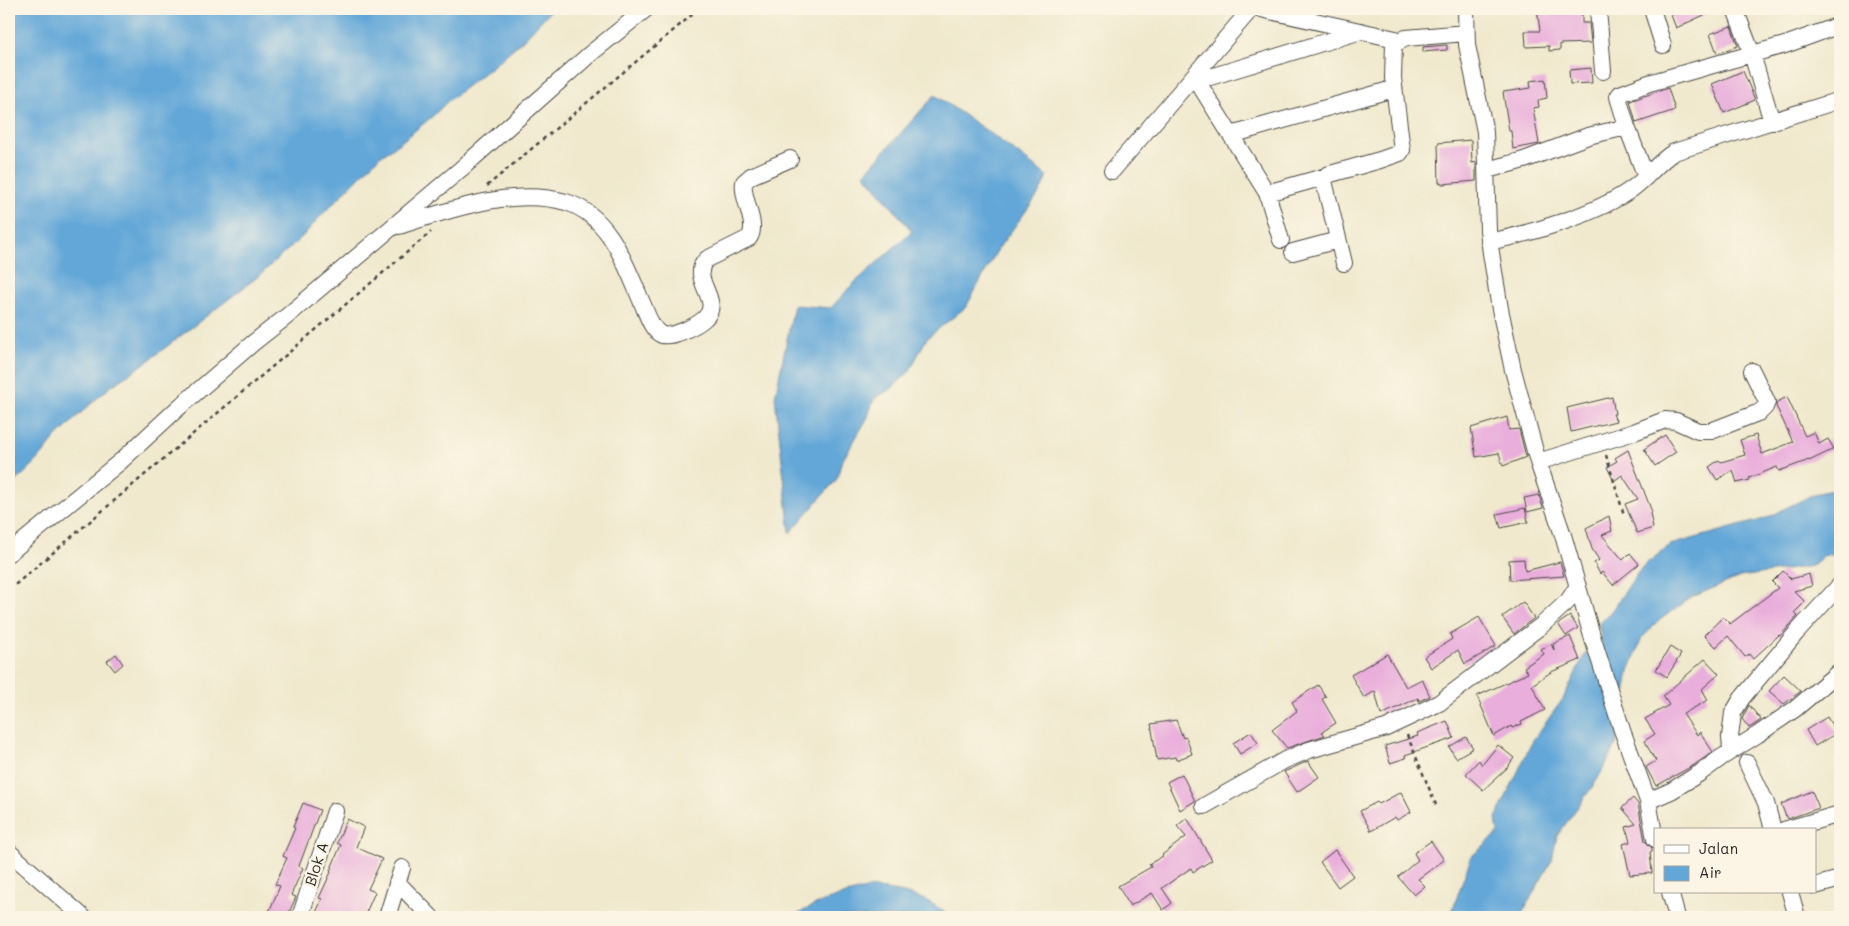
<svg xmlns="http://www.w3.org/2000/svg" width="1849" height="926" font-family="Mali,sans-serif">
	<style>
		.water { fill: #63a7d8; stroke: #476982 }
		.building { fill: #e9aedb }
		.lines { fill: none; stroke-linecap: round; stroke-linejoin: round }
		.minor-casing { stroke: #494843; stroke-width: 18 }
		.path { stroke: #494843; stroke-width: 2.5; stroke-dasharray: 4 4; stroke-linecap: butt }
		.minor { stroke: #fff; stroke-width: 16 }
		.labels { text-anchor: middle; stroke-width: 5; stroke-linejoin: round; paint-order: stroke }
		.street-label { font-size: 15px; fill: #2b2b2b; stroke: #fcf5e5 }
	</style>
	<rect width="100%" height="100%" fill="#fcf5e5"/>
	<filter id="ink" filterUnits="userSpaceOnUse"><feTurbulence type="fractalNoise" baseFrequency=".02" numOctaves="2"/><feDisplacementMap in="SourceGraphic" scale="10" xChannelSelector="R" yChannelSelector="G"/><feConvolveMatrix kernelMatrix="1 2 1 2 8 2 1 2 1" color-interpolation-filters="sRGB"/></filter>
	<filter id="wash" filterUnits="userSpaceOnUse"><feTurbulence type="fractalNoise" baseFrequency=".0096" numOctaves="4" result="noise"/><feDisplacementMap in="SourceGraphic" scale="20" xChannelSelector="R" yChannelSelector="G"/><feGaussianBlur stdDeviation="1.12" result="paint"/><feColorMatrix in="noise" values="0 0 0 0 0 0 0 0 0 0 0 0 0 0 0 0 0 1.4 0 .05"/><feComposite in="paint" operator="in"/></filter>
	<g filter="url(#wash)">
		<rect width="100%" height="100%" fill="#f0e9ce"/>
		<!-- water -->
		<path class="water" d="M9 9H552L524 39 494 65 448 101 434 115 401 142 380 156 318 219 305 234 260 275 148 361 110 387 84 410 54 440 38 460 9 488Z
			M935 95 997 138 1047 176 1040 192 998 249 966 307 927 338 909 372 892 388 874 399 867 419 841 463 837 479 790 533 775 397 794 305 831 308 851 286 912 231 864 174Z
			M1840 488V552L1823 556 1812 566 1740 577 1692 597 1661 619 1642 638 1629 671 1616 746 1597 780 1557 836 1552 860 1520 917H1450L1471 857 1498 833 1496 818 1533 740 1563 699 1585 654 1594 652 1602 647 1599 623 1612 610 1642 567 1670 545 1764 519 1814 494Z
			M870 888C903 892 924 894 950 917H793C818 901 841 895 870 888Z"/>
		<g id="blocks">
			<!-- building -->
			<path class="building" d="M1537 9H1582V23H1589L1591 43 1560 44V50L1549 51V46L1526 47 1525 31H1540Z
				M1686 9H1717L1676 28 1671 15Z
				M1731 26 1738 46 1717 53 1710 34Z
				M1447 45V50L1423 52V47Z
				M1591 68 1592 83 1570 84 1569 70Z
				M1743 71 1755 100 1724 113 1712 84Z
				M1545 79 1547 98 1538 100 1539 107 1533 108 1539 144 1513 149 1511 131H1509L1503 92 1531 88 1530 81Z
				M1668 88 1675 110 1636 123 1630 101Z
				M1471 140 1472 163 1476 162V181L1442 184 1441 182 1439 183 1438 143Z
				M1612 397 1615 414H1613L1616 421 1571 432 1567 408Z
				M1787 397 1805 436 1814 432 1819 444 1828 439 1834 449 1809 461V460L1779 471 1777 467 1749 478 1750 480 1737 483 1733 470 1717 480 1709 467 1719 460 1721 462 1745 455 1740 440 1756 435 1762 454 1793 442 1776 406 1777 402Z
				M1507 417 1509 430 1519 429 1526 457 1503 466 1499 453 1476 457 1471 428Z
				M1665 435 1676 452 1655 466 1644 449Z
				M1628 450 1652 512 1650 513 1653 528 1637 533 1625 504 1638 499 1622 475 1614 481 1607 467 1617 461 1615 458Z
				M1539 495 1543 508 1527 512 1524 498Z
				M1525 508 1528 522 1501 528 1497 514Z
				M1609 516 1612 531 1602 535 1623 560 1630 553 1639 564 1613 585 1602 572 1600 574 1594 563 1599 560 1592 549 1586 528Z
				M1524 559 1525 571 1560 562 1564 576 1510 580 1509 560Z
				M1783 571 1791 579 1809 574 1812 586 1794 591 1805 602 1794 613 1798 616 1780 636 1779 635 1753 659 1749 654 1745 657 1728 636 1716 647 1704 635 1723 617 1730 624 1778 588 1772 582Z
				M1523 602 1534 618 1514 634 1502 617Z
				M1570 616 1578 628 1566 636 1558 624Z
				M1479 617 1496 646 1465 664 1458 650 1431 668 1424 657 1452 639 1450 634Z
				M1570 636 1580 660 1551 672 1532 685 1545 710 1521 722 1522 724 1512 728 1511 726 1494 736 1477 696 1528 673 1524 667 1544 654 1541 649 1551 644 1554 650 1553 644Z
				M1670 647 1681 654 1667 677 1656 670Z
				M116 654 123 664 115 671 107 661Z
				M1387 654 1406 687 1422 679 1430 696 1419 701 1418 698 1381 715 1375 691 1364 698 1351 675Z
				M1705 659 1719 674 1702 689 1708 700 1683 714 1697 735 1700 732 1713 752 1694 765 1656 786 1646 767 1656 761 1644 741 1655 734 1645 719 1669 705 1663 696Z
				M1784 675 1801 691 1784 704 1769 691Z
				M1318 685 1326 697 1322 699 1336 723 1322 732 1325 735 1287 748 1272 730 1297 711 1292 702Z
				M1749 705 1761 720 1749 728 1742 719Z
				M1827 717 1837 733 1815 746 1806 730Z
				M1176 720 1183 738 1186 737 1192 754 1176 760 1175 757 1157 760 1151 724Z
				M1447 721 1454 738 1405 755 1406 758 1390 763 1385 746 1418 736 1417 733Z
				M1251 732 1258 743 1240 754 1233 743Z
				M1466 737 1473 748 1456 758 1449 747Z
				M1498 745 1514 758 1506 769 1483 790 1466 774 1479 760 1482 765Z
				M1308 761 1319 777 1297 792 1284 772Z
				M1182 774 1195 801 1180 810 1167 782Z
				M1812 791 1819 808 1787 819 1781 804Z
				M1401 792 1411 812 1397 820 1395 817 1371 831 1360 811 1377 802 1379 804Z
				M1633 798 1638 804 1645 841 1652 848V851L1650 852 1652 873 1630 875 1623 844 1630 842 1626 827 1636 824 1622 808Z
				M303 803 320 810 299 866 303 868 291 895 296 897 287 917H276L268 914 280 886 275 884 287 858 283 856 295 828 293 827Z
				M1187 818 1212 860 1193 872 1191 868 1162 888 1172 903 1163 910 1152 893 1130 906 1118 886 1151 867 1149 864 1163 856 1162 855 1186 837 1177 826Z
				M347 819 364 827 356 847 382 859 368 889 375 892 364 917H314L322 899 319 898 331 872 330 871 341 845 337 843Z
				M1431 841 1444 860 1418 879 1425 886 1414 895 1398 877 1418 860 1414 853Z
				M1335 850 1353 876 1338 887 1320 862Z"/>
		</g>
	</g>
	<g filter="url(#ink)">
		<use href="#blocks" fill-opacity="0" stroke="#494843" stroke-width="1"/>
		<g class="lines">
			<!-- minor casing -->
			<g class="minor-casing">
				<path id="minor" d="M1261 9 1400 40
					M1466 9 1467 45 1485 132 1488 230 1491 253 1500 309 1513 370 1538 462 1563 535 1592 636 1622 730 1648 801 1655 839
					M1598 9 1603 71
					M1652 9 1663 45
					M1735 9 1752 54 1785 45 1840 25
					M1194 76 1267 193 1327 176
					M1194 76 1210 77 1361 31
					M1231 135 1393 89
					M1487 170 1524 160 1588 136 1627 127
					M1112 171 1251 9
					M1646 177 1627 127 1618 97 1620 94 1649 83 1752 54 1772 122
					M1267 193 1281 240
					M399 226C449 210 513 187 566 202 611 216 626 266 643 305 647 314 651 328 660 334 669 340 698 325 705 318 724 301 687 277 707 259L749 238C759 224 741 199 744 182L751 176 790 159
					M1489 242C1532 233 1598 214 1633 188 1648 177 1658 162 1674 152L1840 100
					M1293 252 1338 240
					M1344 263 1324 181 1327 175 1380 160 1400 153 1402 150 1393 78 1394 44 1406 38 1466 33
					M1538 462 1634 432 1665 420 1676 421 1698 431H1711L1760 412 1765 407 1767 402 1752 371
					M9 553 121 461 177 409 253 343 286 317 462 168 590 54 646 9
					M1731 751 1730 737 1733 713 1742 698 1797 632 1840 585
					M1747 763 1766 803 1773 830
					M1648 801 1671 791 1700 773 1722 757 1757 735 1795 709 1840 671
					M1204 806 1285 760 1309 750 1386 728 1439 703 1542 625 1568 601 1578 586
					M1784 830 1840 814
					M9 852 83 917
					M397 882 431 917
					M1815 886 1840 879
					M1670 892 1677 917
					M1790 892 1797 917
					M300 917 335 811
					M387 917 402 868"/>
			</g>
			<!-- path -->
			<path class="path" d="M487 186 699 9
				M1606 455 1624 515
				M9 590 431 232
				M1407 735 1436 805"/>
			<!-- minor -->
			<use href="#minor" class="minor"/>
		</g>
	</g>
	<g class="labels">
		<!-- street labels -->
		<g class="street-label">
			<text transform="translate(317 864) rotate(-72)" y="5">Blok A</text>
		</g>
	</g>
	<!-- margin -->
	<rect width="1849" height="926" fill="none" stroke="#fcf5e5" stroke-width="30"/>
	<!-- legend -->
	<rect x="1654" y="828" width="162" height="65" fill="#fcf5e5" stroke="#a8a49b"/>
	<rect x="1664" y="845" width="25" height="8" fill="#ffffff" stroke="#a8a49b"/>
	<text x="1699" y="854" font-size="15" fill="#2b2b2b">Jalan</text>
	<rect x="1664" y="866" width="25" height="15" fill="#63a7d8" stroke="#a8a49b"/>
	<text x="1699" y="878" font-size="15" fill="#2b2b2b">Air</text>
</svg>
